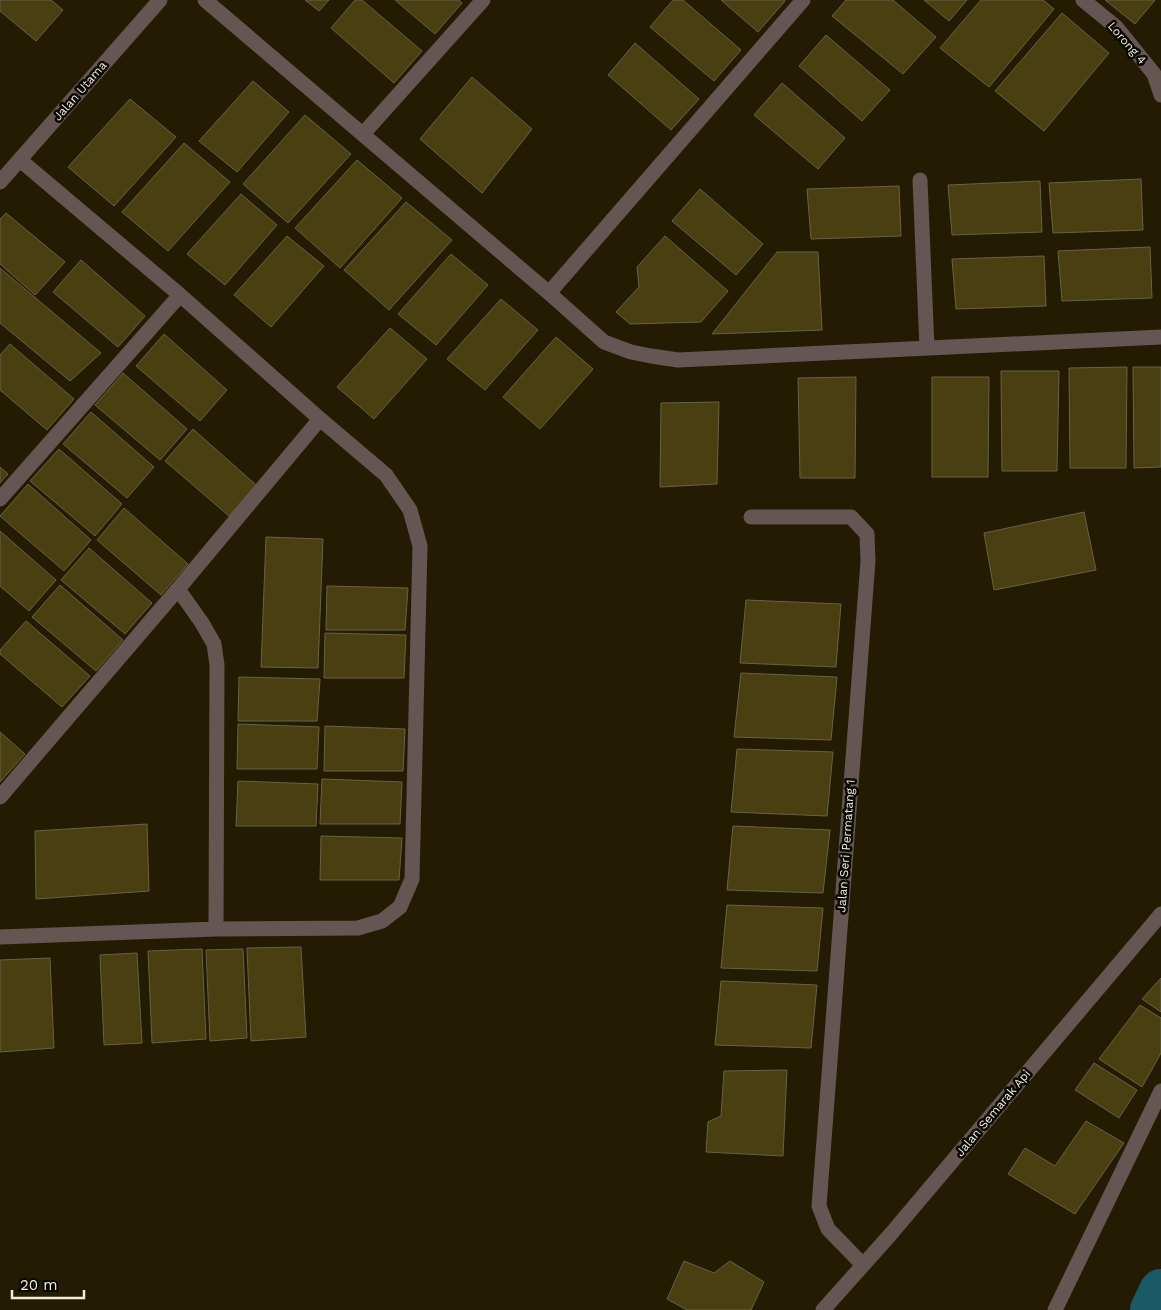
<svg xmlns="http://www.w3.org/2000/svg" width="1161" height="1310" font-family="'Work Sans',sans-serif">
	<style>
		.lines { fill: none; stroke-linecap: round; stroke-linejoin: round }
		.river { stroke: #1c5967; stroke-width: 44 }
		.building { fill: #493f10; stroke: #696245 }
		.minor { stroke: #655654; stroke-width: 15 }
		.labels { text-anchor: middle; stroke-width: 5; stroke-linejoin: round; paint-order: stroke }
		.street-label { font-size: 12px; fill: #f1eedd; stroke: #090701 }
	</style>
	<rect width="100%" height="100%" fill="#231c02"/>
	<g class="lines">
		<!-- river -->
		<path class="river" d="M1152 1310 1161 1291"/>
	</g>
	<!-- building -->
	<path class="building" d="M0 0H51L63 10 36 41 0 11Z
		M305 0H329L319 11Z
		M355 0H362L422 51 394 83 331 28Z
		M395 0H459L462 3 435 34Z
		M673 0H683L741 50 714 81 650 27Z
		M721 0H785V1L758 32Z
		M846 0H893L936 37 903 74 832 16Z
		M924 0H967L949 21Z
		M981 0H1043L1054 9 989 87 940 48Z
		M1105 0H1155L1135 24Z
		M1062 13 1109 53 1044 131 995 91Z
		M826 35 890 90 862 121 799 66Z
		M635 43 699 99 671 130 608 75Z
		M472 77 532 129 482 193 420 139Z
		M253 81 289 112 237 172 199 141Z
		M782 83 845 138 818 169 754 115Z
		M130 99 176 137 114 206 68 167Z
		M305 115 351 154 288 223 243 184Z
		M184 143 230 182 168 251 122 212Z
		M357 160 402 198 340 268 295 228Z
		M1141 179 1143 230 1053 233 1049 183Z
		M1040 181 1042 232 952 235 948 185Z
		M899 186 901 236 811 239 807 189Z
		M700 189 763 244 736 275 672 221Z
		M241 194 277 225 225 285 187 254Z
		M406 202 452 240 389 310 344 270Z
		M6 213 65 262 35 295 0 264V219Z
		M287 236 324 266 271 327 234 295Z
		M665 236 728 291 701 322 630 324 616 312 639 287 637 267Z
		M1150 247 1152 298 1062 301 1058 251Z
		M777 252H818L822 330 712 334Z
		M451 254 488 285 436 345 398 314Z
		M1044 256 1046 306 956 309 952 259Z
		M81 260 145 316 118 347 53 292Z
		M0 268 101 353 70 381 0 323Z
		M501 299 538 330 485 390 447 359Z
		M390 328 427 359 374 419 337 387Z
		M164 334 227 390 200 421 136 366Z
		M556 337 593 369 540 429 503 397Z
		M10 344 74 399 47 430 0 390V355Z
		M1127 367 1126 468H1070L1069 368Z
		M1133 367H1161V467L1134 468Z
		M1001 371H1059L1057 471H1002Z
		M123 373 187 429 160 460 95 405Z
		M856 377 855 478H800L798 378Z
		M932 377H989L988 477H932Z
		M719 402 717 484 660 487 661 403Z
		M91 412 154 467 127 498 63 444Z
		M193 429 256 485 229 516 165 461Z
		M59 449 122 504 95 536 30 481Z
		M0 467 8 474 0 483Z
		M28 484 91 540 64 571 0 516Z
		M124 508 188 564 161 595 97 540Z
		M1084 512 1096 570 994 590 984 533Z
		M0 531 56 580 29 611 0 586Z
		M266 537 323 539 318 668 261 667Z
		M89 548 152 603 125 634 61 580Z
		M60 585 123 640 96 671 32 617Z
		M327 586 408 588 405 630H326Z
		M746 600 841 604 836 667 740 663Z
		M26 621 90 676 62 707 0 654V650Z
		M325 633 406 635 404 678H324Z
		M741 673 837 677 831 740 734 737Z
		M239 677 320 679 317 721H238Z
		M238 724 319 727 317 769H237Z
		M325 726 405 729 403 771H324Z
		M0 732 25 754 0 782Z
		M737 749 833 752 827 816 731 812Z
		M322 779 402 782 400 824H320Z
		M238 781 318 784 316 826H236Z
		M147 824 149 891 36 899 35 831Z
		M733 826 830 830 823 893 727 890Z
		M321 836 402 838 399 880H320Z
		M727 905 823 908 817 971 721 968Z
		M301 947 306 1037 251 1041 247 948Z
		M202 949 206 1039 152 1043 148 951Z
		M243 949 247 1038 210 1041 206 950Z
		M137 953 142 1043 104 1045 100 955Z
		M50 958 54 1048 0 1052V960Z
		M1161 978V1012L1142 999Z
		M721 981 817 985 811 1048 715 1045Z
		M1140 1005 1161 1018V1053L1142 1087 1099 1059Z
		M1094 1063 1137 1090 1119 1118 1075 1090Z
		M787 1070 783 1156 706 1152 708 1122 721 1116 724 1071Z
		M1086 1121 1124 1143 1075 1214 1008 1174 1025 1148 1055 1166Z
		M684 1261 714 1273 730 1261 764 1282 751 1310H687L667 1299Z"/>
	<g class="lines">
		<!-- minor -->
		<path class="minor" d="M205 0 549 293 604 342 631 352 651 356 678 360 1161 337
			M1083 0 1116 27 1154 74 1161 95
			M363 134 483 0
			M920 180 927 348
			M0 182 160 0
			M549 293 803 0
			M0 499 180 295
			M751 517H851L867 534 868 561 819 1206 828 1229 863 1265
			M178 589 202 623 214 644 217 665 216 929
			M0 797 178 589 320 419
			M0 937 216 929 358 928 382 921 400 907 412 879 420 546 410 510 386 475 320 419 180 295 20 160
			M823 1310 890 1235 1161 914
			M1055 1310 1161 1091"/>
	</g>
	<g class="labels">
		<!-- street labels -->
		<g class="street-label">
			<text transform="translate(1127 43) rotate(49)" y="4">Lorong 4</text>
			<text transform="translate(80 91) rotate(-49)" y="4">Jalan Utama</text>
			<text transform="translate(846 846) rotate(-86)" y="4">Jalan Seri Permatang 1</text>
			<text transform="translate(993 1113) rotate(-50)" y="4">Jalan Semarak Api</text>
		</g>
	</g>
	<!-- scale -->
	<path d="M12 1290v8h72v-8" fill="none" stroke="#f1eedd" stroke-width="2.5"/>
	<text x="20" y="1290" font-size="15" fill="#f1eedd" stroke="#090701" stroke-width="4" paint-order="stroke">20 m</text>
</svg>
